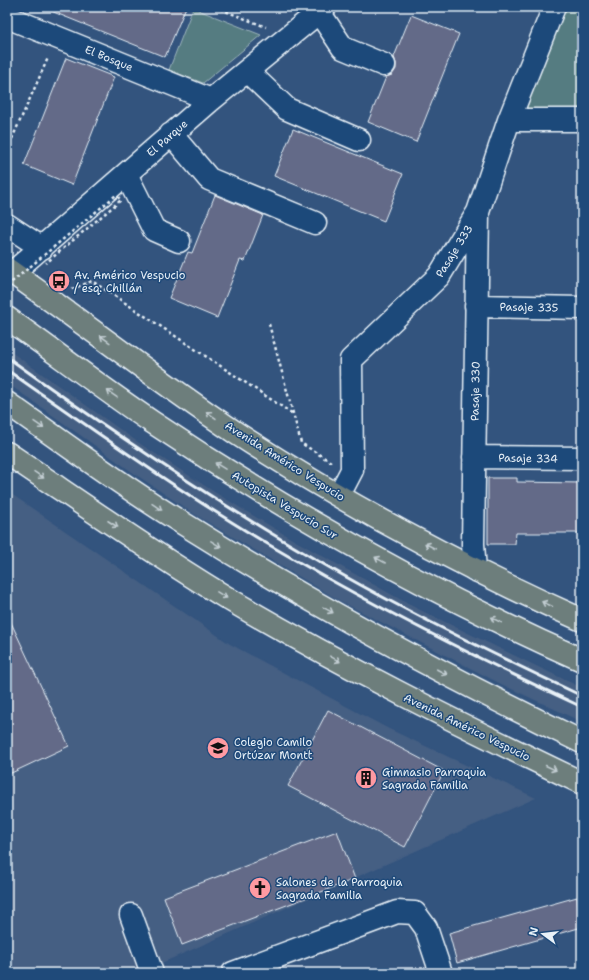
<svg xmlns="http://www.w3.org/2000/svg" width="589" height="980" font-family="'Shantell Sans',sans-serif">
	<style>
		.built { fill: #445e83 }
		.green { fill: #557b81; stroke: #9eb6bc }
		.building { fill: #636a88; stroke: #e8f1f8 }
		.lines { fill: none; stroke-linecap: round; stroke-linejoin: round }
		.minor-casing { stroke: #e8f1f8; stroke-width: 25 }
		.major-casing { stroke: #e8f1f8; stroke-width: 25 }
		.highway-casing { stroke: #e8f1f8; stroke-width: 25 }
		.path { stroke: #e8f1f8; stroke-width: 2.5; stroke-dasharray: 3 3; stroke-linecap: butt }
		.minor { stroke: #1f4a7a; stroke-width: 22 }
		.major { stroke: #6d7e7c; stroke-width: 22 }
		.highway { stroke: #6d7e7c; stroke-width: 22 }
		.rail { stroke: #e8f1f8; stroke-width: 3 }
		.path-bridge { stroke: #e8f1f8; stroke-width: 2.5; stroke-dasharray: 3 3; stroke-linecap: butt }
		.oneway { stroke: #c3ced3 }
		.labels { text-anchor: middle; stroke-width: 3; stroke-linejoin: round; paint-order: stroke }
		.street-label { font-size: 11px; fill: #e8f1f8; stroke: #1f4a7a }
		.poi-label { font-size: 11px; fill: #e8f1f8; stroke: #1f4a7a; text-anchor: start }
	</style>
	<rect width="100%" height="100%" fill="#33547e"/>
	<filter id="ink" filterUnits="userSpaceOnUse"><feTurbulence type="fractalNoise" baseFrequency=".025" numOctaves="2"/><feDisplacementMap in="SourceGraphic" scale="8" xChannelSelector="R" yChannelSelector="G"/><feConvolveMatrix kernelMatrix="1 2 1 2 8 2 1 2 1" color-interpolation-filters="sRGB"/></filter>
	<g filter="url(#ink)">
		<!-- built -->
		<path class="built" d="M7 349 142 445 216 493 292 539 414 607 582 688V722L501 684 340 601 194 514 132 472 7 383Z
			M7 491 230 644 387 728 536 798 139 973H7Z"/>
		<!-- green -->
		<path class="green" d="M565 7H582V110L522 113Z
			M193 8 261 35 203 83 169 70Z"/>
		<!-- building -->
		<path class="building" d="M41 7H186L165 57Z
			M411 15 459 34 416 142 368 122 386 77 392 75 396 69V63L394 57Z
			M66 58 114 77 72 185 24 165Z
			M293 129 403 174 384 221 274 176Z
			M215 195 263 215 245 261 240 260 217 318 169 298 188 252 192 253Z
			M488 478H517V482L582 483V533H516L515 544H488Z
			M7 614 69 746 7 775Z
			M328 710 444 771 405 847 288 786Z
			M337 831 355 879 182 945 164 897Z
			M577 897 582 927 457 963 449 933Z"/>
		<g class="lines">
			<!-- minor casing -->
			<g class="minor-casing">
				<path id="minor" d="M319 12 343 48 384 65
					M7 17 211 100
					M247 71 287 109 359 140
					M509 120H582
					M171 134 209 179 315 223
					M126 174 154 230 179 241
					M7 225 42 248
					M12 273 211 100 325 7
					M476 306 582 308
					M474 457 582 458
					M339 495 352 470 351 360 439 276 478 212 509 120 554 7
					M475 570 473 544 478 213
					M131 915 152 973
					M233 973 397 912 415 913 426 928 441 973"/>
			</g>
			<!-- major casing -->
			<g class="major-casing">
				<path id="major" d="M7 269C84 323 158 381 236 433 345 504 463 567 582 620
					M7 453C80 502 152 553 227 598 342 666 461 725 582 783"/>
			</g>
			<!-- highway casing -->
			<g class="highway-casing">
				<path id="highway" d="M7 318C55 352 103 389 152 422 288 513 432 594 582 660
					M7 403C66 444 123 487 184 524 313 605 445 676 582 742"/>
			</g>
			<!-- path -->
			<path class="path" d="M215 7 266 27
				M7 150 48 58
				M72 289 92 281 293 414
				M269 324 301 443 331 462"/>
			<!-- minor -->
			<use href="#minor" class="minor"/>
			<!-- major -->
			<use href="#major" class="major"/>
			<!-- highway -->
			<use href="#highway" class="highway"/>
			<!-- rail -->
			<path class="rail" d="M7 357C106 428 207 497 313 558 400 609 491 653 582 696
				M7 370C92 429 177 490 266 543 369 604 474 657 582 707"/>
			<!-- path-bridge -->
			<path class="path-bridge" d="M7 286 116 195 121 200 46 263"/>
		</g>
		<!-- one-way arrows -->
		<defs><path id="oneway-shaft" d="M-6 0H5M1.5-3L5.5 0L1.5 3" fill="none" stroke-width="1.6" stroke-linecap="round" stroke-linejoin="round"/></defs>
		<g class="oneway">
			<use href="#oneway-shaft" transform="translate(105 339) rotate(-144)"/>
			<use href="#oneway-shaft" transform="translate(112 394) rotate(-145)"/>
			<use href="#oneway-shaft" transform="translate(211 415) rotate(-145)"/>
			<use href="#oneway-shaft" transform="translate(39 425) rotate(35)"/>
			<use href="#oneway-shaft" transform="translate(220 466) rotate(-148)"/>
			<use href="#oneway-shaft" transform="translate(39 475) rotate(34)"/>
			<use href="#oneway-shaft" transform="translate(157 507) rotate(34)"/>
			<use href="#oneway-shaft" transform="translate(113 524) rotate(33)"/>
			<use href="#oneway-shaft" transform="translate(216 544) rotate(31)"/>
			<use href="#oneway-shaft" transform="translate(430 546) rotate(-152)"/>
			<use href="#oneway-shaft" transform="translate(380 560) rotate(-151)"/>
			<use href="#oneway-shaft" transform="translate(222 595) rotate(32)"/>
			<use href="#oneway-shaft" transform="translate(547 604) rotate(-155)"/>
			<use href="#oneway-shaft" transform="translate(328 610) rotate(29)"/>
			<use href="#oneway-shaft" transform="translate(496 620) rotate(-154)"/>
			<use href="#oneway-shaft" transform="translate(335 659) rotate(29)"/>
			<use href="#oneway-shaft" transform="translate(442 672) rotate(28)"/>
			<use href="#oneway-shaft" transform="translate(551 768) rotate(25)"/>
		</g>
	</g>
	<!-- icons -->
	<defs>
		<g id="bus-disc" transform="scale(1.15)"><circle r="9.5" fill="#ff9aa2" stroke="#1f4a7a"/><path d="M-5-6H5V4H4V6H2V4H-2V6H-4V4H-5ZM-3.5-4V0h7V-4ZM-3.5 1.2v1.5H-2V1.2ZM2 1.2v1.5H3.5V1.2Z" fill="#111"/></g>
		<g id="school-disc" transform="scale(1.15)"><circle r="9.5" fill="#ff9aa2" stroke="#1f4a7a"/><path d="M0-5L7-2L0 1L-7-2ZM-4 1L0 2.5L4 1V4Q0 6-4 4Z" fill="#111"/></g>
		<g id="building-disc" transform="scale(1.15)"><circle r="9.5" fill="#ff9aa2" stroke="#1f4a7a"/><path d="M-4-6H4V6H1V3H-1V6H-4ZM-2.5-4.3h1.7v1.8h-1.7ZM.8-4.3h1.7v1.8H.8ZM-2.5-1h1.7V.8h-1.7ZM.8-1h1.7V.8H.8Z" fill="#111"/></g>
		<g id="church-disc" transform="scale(1.15)"><circle r="9.5" fill="#ff9aa2" stroke="#1f4a7a"/><path d="M-1.2-6h2.4v3.5h3.3v2.4h-3.3V6h-2.4V-.1h-3.3v-2.4h3.3Z" fill="#111"/></g>
	</defs>
	<g fill-rule="evenodd">
		<use href="#bus-disc" x="59" y="281"/>
		<use href="#school-disc" x="218" y="748"/>
		<use href="#building-disc" x="366" y="778"/>
		<use href="#church-disc" x="260" y="888"/>
	</g>
	<g class="labels">
		<!-- street labels -->
		<g class="street-label">
			<text transform="translate(109 58) rotate(22)" y="4">El Bosque</text>
			<text transform="translate(167 138) rotate(-41)" y="4">El Parque</text>
			<text transform="translate(454 251) rotate(-58)" y="4">Pasaje 333</text>
			<text transform="translate(529 307) rotate(1)" y="4">Pasaje 335</text>
			<text transform="translate(475 391) rotate(-89)" y="4">Pasaje 330</text>
			<text transform="translate(528 458) rotate(1)" y="4">Pasaje 334</text>
			<text transform="translate(285 461) rotate(32)" y="4">Avenida Américo Vespucio</text>
			<text transform="translate(285 505) rotate(31)" y="4">Autopista Vespucio Sur</text>
			<text transform="translate(467 727) rotate(26)" y="4">Avenida Américo Vespucio</text>
		</g>
		<!-- poi labels -->
		<g class="poi-label">
			<text x="74" y="279">Av. Américo Vespucio<tspan x="74" dy="13">/ esq. Chillán</tspan></text>
			<text x="234" y="746">Colegio Camilo<tspan x="234" dy="13">Ortúzar Montt</tspan></text>
			<text x="382" y="776">Gimnasio Parroquia<tspan x="382" dy="13">Sagrada Familia</tspan></text>
			<text x="276" y="886">Salones de la Parroquia<tspan x="276" dy="13">Sagrada Familia</tspan></text>
		</g>
	</g>
	<!-- margin -->
	<rect width="589" height="980" fill="none" stroke="#1f4a7a" stroke-width="24"/>
	<rect x="12" y="12" width="565" height="956" fill="none" stroke="#e8f1f8" stroke-width="1.5" filter="url(#ink)"/>
	<!-- north arrow -->
	<g transform="translate(543 934) rotate(285)" stroke="#1f4a7a" stroke-width="3" paint-order="stroke">
	<path d="M0-3L7 15L0 10L-7 15Z" fill="#e8f1f8"/>
	<text y="-6" font-size="11" font-weight="bold" text-anchor="middle" fill="#e8f1f8">N</text>
	</g>
</svg>
